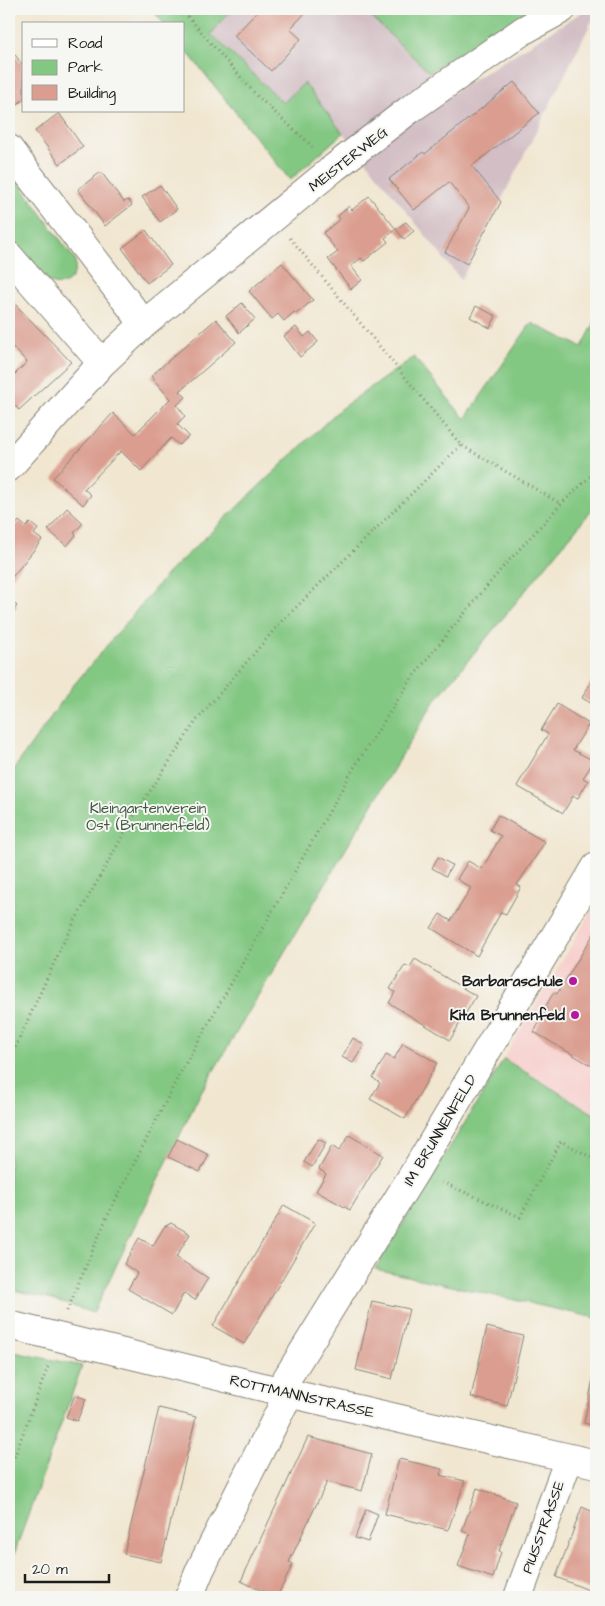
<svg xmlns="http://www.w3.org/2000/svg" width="605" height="1606" font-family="'Architects Daughter',sans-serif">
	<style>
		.built { fill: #f7d0ce }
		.industrial { fill: #d2bec4 }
		.green { fill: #82c782; stroke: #4f724f }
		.building { fill: #da9d8f }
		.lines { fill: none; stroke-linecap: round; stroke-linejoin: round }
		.minor-casing { stroke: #868276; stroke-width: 30 }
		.path { stroke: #868276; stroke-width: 3; stroke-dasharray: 1 4; stroke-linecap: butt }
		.minor { stroke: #fff; stroke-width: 28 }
		.poi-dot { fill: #b5179e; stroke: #f6f6f2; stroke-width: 2 }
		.labels { text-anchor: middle; stroke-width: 4; stroke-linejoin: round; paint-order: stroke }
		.street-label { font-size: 15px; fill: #1c1c1c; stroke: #f6f6f2 }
		.park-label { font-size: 15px; fill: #405840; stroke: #f6f6f2 }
		.poi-label { font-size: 15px; font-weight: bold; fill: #1c1c1c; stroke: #f6f6f2; text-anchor: end }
	</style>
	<rect width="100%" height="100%" fill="#f6f6f2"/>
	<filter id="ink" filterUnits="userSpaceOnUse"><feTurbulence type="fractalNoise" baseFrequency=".02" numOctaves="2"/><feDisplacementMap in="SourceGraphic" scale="10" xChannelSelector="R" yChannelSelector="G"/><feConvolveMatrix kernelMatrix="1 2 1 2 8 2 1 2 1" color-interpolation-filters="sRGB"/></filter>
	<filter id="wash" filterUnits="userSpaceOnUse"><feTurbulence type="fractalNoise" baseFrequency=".0096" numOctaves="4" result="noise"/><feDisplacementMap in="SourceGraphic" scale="20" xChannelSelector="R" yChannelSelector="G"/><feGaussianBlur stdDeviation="1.12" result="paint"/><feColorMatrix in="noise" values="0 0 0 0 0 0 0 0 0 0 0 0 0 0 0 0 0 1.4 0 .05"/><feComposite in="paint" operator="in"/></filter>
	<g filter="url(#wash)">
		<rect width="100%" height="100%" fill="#f1e7d1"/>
		<!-- built -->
		<path class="built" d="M596 904V1114L504 1058Z"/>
		<!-- industrial -->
		<path class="industrial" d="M231 9H363L429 72 444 98 587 9H596V13L461 280 305 84 283 103 211 33Z"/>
		<!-- green -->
		<path class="green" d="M152 9H231L211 34 283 103 304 83 343 133 290 180 184 48V24H164Z
			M363 9H531L429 72Z
			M9 169 75 260C78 278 65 290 48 282L9 239Z
			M596 320V505L433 703 201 1092 93 1313 52 1299 9 1289V776L72 687 168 573 340 409 414 357 465 419 531 323 582 347Z
			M504 1059 596 1115V1318L375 1269Z
			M9 1351 82 1366 9 1568Z"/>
		<g id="blocks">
			<!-- building -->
			<path class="building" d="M260 9H309L290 29 301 39 271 71 234 36Z
				M13 52 24 67V99L15 106 9 97V55Z
				M514 82 539 113 472 166 501 202 467 264 445 252 469 208 449 182 414 210 389 179 423 152 425 154Z
				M59 113 83 147 60 164 35 131Z
				M101 172 124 202 128 200 132 205 105 226 78 189Z
				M160 185 177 209 160 222 142 197Z
				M369 196 396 229 385 238 388 242 364 261 361 258 351 266 362 280 351 289 328 259 338 252 323 233 340 219 338 216 349 206 352 210Z
				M406 222 414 231 404 239 396 229Z
				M146 230 171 265 147 283 122 248Z
				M282 263 313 300 296 314 294 312 284 321 278 314 272 319 249 291Z
				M12 301 71 362 19 410 9 399V380L27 362 9 343V304Z
				M242 303 255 319 239 333 226 316Z
				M476 306 496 316 490 328 470 317Z
				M216 319 236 342 180 391 186 397 177 405 185 416 177 424 189 436 179 445 171 438 141 471 121 451 84 489 91 495 83 505 53 478 113 413 135 434 170 399 151 376Z
				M296 327 304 337 310 332 318 342 300 357 284 336Z
				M67 508 83 523 74 533 76 535 67 546 48 530Z
				M19 521 26 527 30 523 38 529 34 534 42 540 9 581V533Z
				M9 599 17 606 9 616Z
				M596 673V706L582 698Z
				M557 704 589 724 573 750 594 761 583 778 588 781 578 798 573 796 563 813 517 786 548 734 541 730Z
				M498 815 545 842 517 885 521 887 506 914 501 912 477 956 431 928 440 914 451 921 471 888 457 879 468 861 482 869 501 836 490 830Z
				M438 857 452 865 446 876 432 868Z
				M596 930V1058L592 1066 534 1032 547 1009 545 1007 554 992 557 994Z
				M415 959 476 996 450 1040 389 1003 395 992 390 989 405 965 410 967Z
				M353 1038 364 1045 353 1063 342 1057Z
				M403 1043 437 1063 405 1119 370 1099 380 1083 373 1078 386 1055 394 1059Z
				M349 1135 383 1155 350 1210 316 1191 326 1174 319 1169 332 1146 339 1151Z
				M177 1139 209 1155 200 1172 168 1157Z
				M318 1139 326 1143 312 1167 304 1162Z
				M284 1205 315 1223 244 1344 213 1326Z
				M171 1223 190 1234 176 1257 208 1278 195 1300 184 1293 172 1315 128 1289 137 1273 124 1264 139 1238 153 1246 164 1227Z
				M372 1301 409 1309 392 1379 356 1370Z
				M487 1327 523 1336 507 1406 471 1397Z
				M595 1369H596V1426L584 1423Z
				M75 1395 86 1399 77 1421 66 1417Z
				M159 1408 196 1417 161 1562 124 1554Z
				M308 1437 372 1454 362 1491 327 1482 289 1562 293 1564 277 1597H275L241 1581Z
				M399 1459 442 1469 440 1475 465 1481 448 1530 385 1514Z
				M477 1488 516 1502 499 1551 501 1552 493 1578 458 1566 470 1534 462 1531Z
				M582 1507 596 1513V1593L556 1577Z
				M366 1509 378 1514 368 1542 355 1538Z
				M234 1591 250 1597H231Z"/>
		</g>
	</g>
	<g filter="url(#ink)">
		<use href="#blocks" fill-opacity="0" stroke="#868276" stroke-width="1"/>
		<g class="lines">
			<!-- minor casing -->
			<g class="minor-casing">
				<path id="minor" d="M9 149 144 324 102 363 9 256
					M144 324 335 167 409 110 524 30 562 9
					M9 467 102 363
					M9 1325 279 1391 596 1464
					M279 1391 416 1170 596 867
					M189 1597 200 1570 289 1393
					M518 1597 569 1458"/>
			</g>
			<!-- path -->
			<path class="path" d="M181 9 257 96 314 148
				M290 238 461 445 561 504
				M9 1061 66 937 135 814 196 721 281 622 461 445
				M442 1182 520 1217 561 1141 596 1160
				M67 1311 106 1219 179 1075 355 766 412 678 449 632 503 567 561 504 596 471
				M9 1471 49 1364"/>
			<!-- minor -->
			<use href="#minor" class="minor"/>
		</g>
	</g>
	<!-- markers -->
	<g class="poi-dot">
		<circle cx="573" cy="981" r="5"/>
		<circle cx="575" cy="1015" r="5"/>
	</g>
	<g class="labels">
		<!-- street labels -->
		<g class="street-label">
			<text transform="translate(348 159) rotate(-38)" y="5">MEISTERWEG</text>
			<text transform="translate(440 1130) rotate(-59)" y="5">IM BRUNNENFELD</text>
			<text transform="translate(302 1396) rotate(13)" y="5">ROTTMANNSTRASSE</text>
			<text transform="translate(543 1527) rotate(-70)" y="5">PIUSSTRASSE</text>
		</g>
		<!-- park labels -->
		<g class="park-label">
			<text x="148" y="813">Kleingartenverein<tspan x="148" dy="17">Ost (Brunnenfeld)</tspan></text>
		</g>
		<!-- poi labels -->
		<g class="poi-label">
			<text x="563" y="986">Barbaraschule</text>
			<text x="565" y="1020">Kita Brunnenfeld</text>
		</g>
	</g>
	<!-- margin -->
	<rect width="605" height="1606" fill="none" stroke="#f6f6f2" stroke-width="30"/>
	<!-- legend -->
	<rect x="22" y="22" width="162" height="90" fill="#f6f6f2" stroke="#9f9f9c"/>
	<rect x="32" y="39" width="25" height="8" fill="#ffffff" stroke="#9f9f9c"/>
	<text x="68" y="48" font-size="15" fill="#1c1c1c">Road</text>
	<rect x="32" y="60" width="25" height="15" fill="#82c782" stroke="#9f9f9c"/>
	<text x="68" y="72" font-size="15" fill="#1c1c1c">Park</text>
	<rect x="32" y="85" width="25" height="15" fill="#da9d8f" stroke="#9f9f9c"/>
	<text x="68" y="98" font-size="15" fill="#1c1c1c">Building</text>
	<!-- scale -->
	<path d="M25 1574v8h84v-8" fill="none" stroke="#1c1c1c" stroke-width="2.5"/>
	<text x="32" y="1574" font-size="15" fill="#1c1c1c" stroke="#f6f6f2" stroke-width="4" paint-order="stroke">20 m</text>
</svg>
